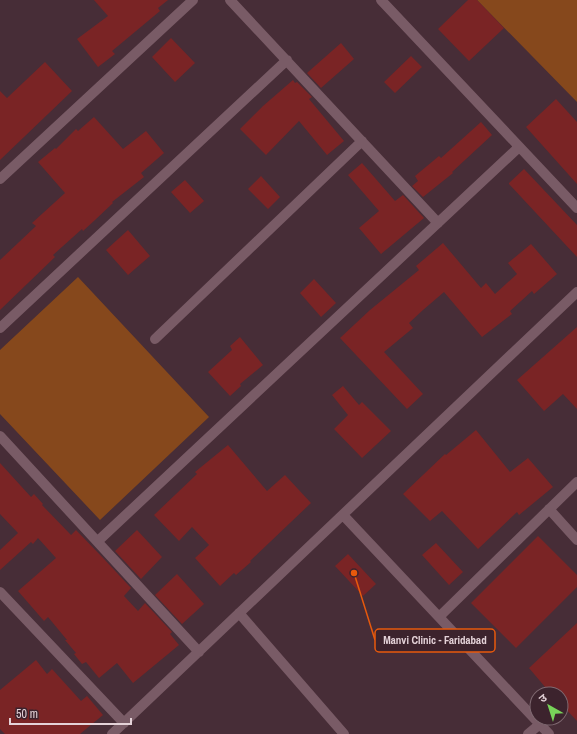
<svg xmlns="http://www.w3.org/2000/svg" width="577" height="734" font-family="'Archivo Narrow','Noto Sans Devanagari',sans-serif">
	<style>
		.green { fill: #86481c }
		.building { fill: #7a2425 }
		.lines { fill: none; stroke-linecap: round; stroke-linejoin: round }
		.street { stroke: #795b66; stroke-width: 10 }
		.leader { fill: none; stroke: #e8590c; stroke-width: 1.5 }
		.callout-dot { fill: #e8590c; stroke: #3c232d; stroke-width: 1.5 }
		.callout { fill: #3c232d; stroke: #e8590c; stroke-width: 1.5 }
		.callout-label { font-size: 11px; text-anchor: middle; font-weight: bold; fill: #e4d2d8 }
	</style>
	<rect width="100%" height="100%" fill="#472d37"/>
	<!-- green -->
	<path class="green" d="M477 0H577V102Z
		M78 277 209 417 100 520 0 414V350Z"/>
	<!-- building -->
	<path class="building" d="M94 0H168L158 8 160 11 112 51 115 54 98 67 77 39 108 16Z
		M468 0H477L504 28 469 61 438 29Z
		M171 38 195 63 175 82 152 57Z
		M341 43 354 59 321 88 307 73Z
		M411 56 422 67 395 93 384 82Z
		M45 62 72 91 0 160V91L7 98Z
		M293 80 295 83 297 82 312 97 309 99 344 141 327 155 299 121 266 155 240 129 263 106Z
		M556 99 577 122V184L526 127Z
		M94 117 123 149 146 131 164 153 141 173 144 177 112 202 113 203 95 220 83 231 82 229 53 255 55 257 0 310V260L36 226 32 223 65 193 38 162 55 148 56 149 76 129 78 131Z
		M481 122 492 135 452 172 453 173 423 197 412 186 418 181 415 176 439 156 441 158Z
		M362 163 395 201 403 195 424 218 381 254 359 228 379 211 348 175Z
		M524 169 577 225V257L509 184V183Z
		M261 176 280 197 268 209 248 189Z
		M185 180 204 201 190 213 171 192Z
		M128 230 150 256 128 275 106 250Z
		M443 243 481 288 486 283 495 294 517 274 508 263 531 244 557 274 534 294 532 291 510 311 512 314 482 337 444 292 423 310 409 323 413 328 384 352 423 394 407 409 340 338 370 310 419 270 416 266Z
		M314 279 336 303 321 317 300 293Z
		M577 327V409L563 394 544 411 517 380Z
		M240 337 263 365 240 384 241 386 230 396 208 372 232 350 230 346Z
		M343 386 359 405 362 402 391 431 362 458 334 429 348 415 332 395Z
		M476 430 510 472 528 458 553 487 519 515 517 512 478 549 442 511 430 521 403 494 445 454 446 455Z
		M228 445 267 491 285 475 311 503 250 561 251 562 236 575 234 573 220 586 195 558 209 545 192 527 179 541 154 515 197 474 195 472Z
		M0 463 31 497 34 494 43 504 42 505 71 535 76 530 104 559 131 588 124 596 138 611 145 603 172 632 170 634 179 645 133 683 117 663 99 678 86 662 82 664 74 654 76 653 65 640H67L48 617 44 621 18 591 56 558 38 538 33 544 31 542 0 570V550L18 533 0 514Z
		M137 530 162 557 141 579 115 551Z
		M538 536 577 575V587L516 648 471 603Z
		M436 543 463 572 449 585 422 555Z
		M348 554 376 584 363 596 335 566Z
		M177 574 204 604 182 624 155 595Z
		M577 623V721L561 704V694H551L529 668Z
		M36 660 47 674 52 669 81 701 87 696 103 715 80 734H5L0 729V690Z"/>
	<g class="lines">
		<!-- street -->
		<path class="street" d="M230 0 438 223
			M381 0 577 208
			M0 179 193 0
			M0 328 287 60
			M155 339 362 141
			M0 436 199 652
			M549 509 577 540
			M343 515 549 734
			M98 541 519 147
			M0 592 124 723
			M239 613 344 734
			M439 617 577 482
			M112 734 577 292
			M528 734 540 724"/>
	</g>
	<!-- callouts -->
	<path class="leader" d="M354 573L375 640"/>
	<circle class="callout-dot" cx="354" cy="573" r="4"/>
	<rect class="callout" x="375" y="629" width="120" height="23" rx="4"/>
	<g class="callout-label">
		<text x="435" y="644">Manvi Clinic - Faridabad</text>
	</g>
	<!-- north arrow -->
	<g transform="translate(549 706) rotate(321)"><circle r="19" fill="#3c232d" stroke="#7f6971"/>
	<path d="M0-3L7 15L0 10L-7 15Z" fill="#78d259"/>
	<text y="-6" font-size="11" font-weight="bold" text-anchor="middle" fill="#e4d2d8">उ</text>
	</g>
	<!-- scale -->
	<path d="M10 718v6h121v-6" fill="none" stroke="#e4d2d8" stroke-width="2"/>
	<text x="16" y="718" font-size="12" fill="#e4d2d8" stroke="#3c232d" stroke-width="3" paint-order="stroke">50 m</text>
</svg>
